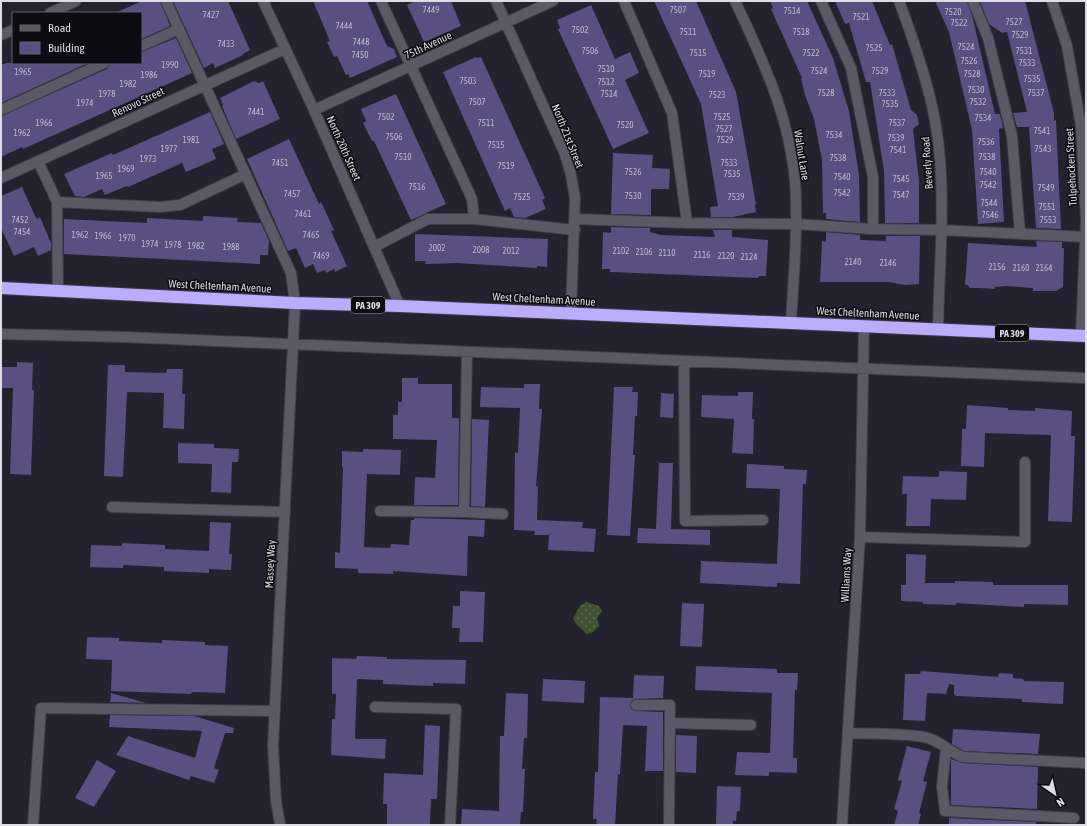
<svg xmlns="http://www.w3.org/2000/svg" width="1087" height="826" font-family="'Asap Condensed',sans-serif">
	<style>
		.park { fill: url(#park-dots) }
		.building { fill: #594f80 }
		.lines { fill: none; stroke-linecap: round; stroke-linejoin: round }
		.minor-casing { stroke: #403d48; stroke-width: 12 }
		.highway-casing { stroke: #403d48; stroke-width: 14 }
		.minor { stroke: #5c5967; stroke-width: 10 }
		.highway { stroke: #bcacfd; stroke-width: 12 }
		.labels { text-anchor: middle; stroke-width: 3; stroke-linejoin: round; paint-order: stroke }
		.number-label { font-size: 9px; fill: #bdbacc }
		.shield { fill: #0d0c12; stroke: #9f9ea6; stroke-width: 1 }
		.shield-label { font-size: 10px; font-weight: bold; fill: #dedde5 }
		.street-label { font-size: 11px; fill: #dedde5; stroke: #0d0c12 }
	</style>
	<defs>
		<pattern id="park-dots" width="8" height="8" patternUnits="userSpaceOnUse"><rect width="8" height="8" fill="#415233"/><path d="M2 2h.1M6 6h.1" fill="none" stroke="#5c6a50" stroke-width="1.8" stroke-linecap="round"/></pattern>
	</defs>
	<rect width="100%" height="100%" fill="#24222e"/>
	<!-- park -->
	<path class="park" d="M586 602 599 606 602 611 597 618 599 626 593 632 587 634 576 624 573 618 580 606Z"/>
	<!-- building -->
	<path class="building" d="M142 1H160L170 26 141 39V13H115Z
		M173 1H228L250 50 243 54V55L215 68 213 63 204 68Z
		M313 1H367L387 46 394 49 397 57 350 78 348 74 346 75 337 56 334 57 327 42 330 41Z
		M415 1H451L461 26 424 42 407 5Z
		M654 1H696L736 92 756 204 755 205 756 212 733 217H711L710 207 718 206 701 104Z
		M770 1H807L833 58 849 111 859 175 860 222 826 219V213H823L822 160 814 119 805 95 801 79 802 78 771 9 773 8Z
		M835 1H872L890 45 892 44 911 110 917 115 919 124 913 129 919 181V223H885L884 171 870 82H866L849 23 845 24Z
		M935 1H967L973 19 995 114H1000L1003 128 999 129 1004 222 978 224 972 130 949 32Z
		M980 1H1025L1054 113V121L1056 120 1061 229 1036 228 1029 127H1017L1013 113 1027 112 1007 32 1002 33 989 24Z
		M591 5 615 59 630 52 639 73 625 80 649 133 613 149 558 29 560 28 557 20Z
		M176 38 192 73 23 149 22 147 1 157V116L107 69 110 63H141V52Z
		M476 57 477 58 481 57 545 198 542 200 546 209 525 218 514 217 510 208 505 211 443 72Z
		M6 63H88L1 103V65Z
		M254 81 259 83 263 81 280 119 236 139 222 106 223 105 220 98Z
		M396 94 446 204 411 220 374 141H372L363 123 366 121 361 109Z
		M210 112 224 144 212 149 216 159 186 172 182 163 128 187 127 186 105 195 102 189 84 197 75 196 64 174 112 153 113 155Z
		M289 139 319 204 321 202 334 230 331 231 347 266 335 272 334 269 326 273 325 270 317 273 313 264 305 268 296 248 288 251 247 159Z
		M613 153 653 155 652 168 670 169 669 189H651V215L611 214Z
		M22 187 35 216 37 219 40 217 51 243V250L38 256 34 247 14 256 1 228V196Z
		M203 216 238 218 237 222 261 223 269 241 268 255H260V264L64 254V219L147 223V218L203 221Z
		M611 227 650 228V232L661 235 715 237 713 230H732V237L768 240 766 276H759L758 278 610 272V269H602L603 232 611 233Z
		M826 232 860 235V240L886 241V236H920L919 284 905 285 888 282H820L822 241 826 242Z
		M415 234 548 239 547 267 537 266V268L457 263 425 264 426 261H415Z
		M1036 241 1062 242V248H1064L1063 287 1056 291H1033V288L1007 286 995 287V289L979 288H970L968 285H965L968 243 1037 247Z
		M17 362 33 363 32 390H34L31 475 10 474 13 388H1V367H17Z
		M108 365H125V372L166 373 167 369H183L182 394H185L184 429 163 428 164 393 127 392 123 477 104 476Z
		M402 378H418V384H452V418H459L458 505H414L415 477 435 478 437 440 393 439V415H398V402H402Z
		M524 384H540L539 409H542L536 486H538L537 520 583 522 582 528 596 529 594 552 548 550 549 535H534L535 531 514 530 515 452 518 453 520 408 480 407 481 387 524 388Z
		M614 387H633L632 392H638L637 416H635L633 455H635L630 536 607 535Z
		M738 392H753L752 419H754L753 454 732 453 734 419 701 417 702 395 738 396Z
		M661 393 674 394 673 418 660 417Z
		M967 405 1008 408V410L1035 411V408L1072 411 1071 436H1075L1072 522 1048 521 1051 435 985 433 984 467 961 466 962 429H966Z
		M472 419 489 420 485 507 471 506Z
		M178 443 214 444V448L239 449 238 462H232L231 493 211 492 212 464 178 463Z
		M363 449 401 450 400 475 367 474 364 547 390 548 391 544 409 545 411 520H414V518L485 520 484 537 468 536 467 576 393 571V574L358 573V569L335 568V552L340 553 343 467H342V451L363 452Z
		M659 463H673L671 529 710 530V545L637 543 638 528 656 529Z
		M747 464 784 466V469L807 470 806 484H803L800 584 777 583V587L700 583 701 561 777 564 780 489 746 488Z
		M939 471 967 472 966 500 931 499 930 526H906L907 494H902L903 476 939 477Z
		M210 522 231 523 229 554H232L231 570 209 569V573L164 571V567L123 565V568L90 567 91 545 122 546V543L165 545V549L209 551Z
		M906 554 926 555 925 583H955V581L993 582V585H1068V605L1024 604V607L956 603V605L923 604V602L901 601V585H906Z
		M460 591 485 592 483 642H459L460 628H452L453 606H460Z
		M682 603 704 604 702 647 680 646Z
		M87 637 119 638V641L162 643V640L205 642V645L228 646 225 693 192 692 191 694 111 691 112 660 86 659Z
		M357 656 387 657V659L466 660 465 684 433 683V686L383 684V680L357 679 355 739H386L385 759 331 755 332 719H335L336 694H332V658L356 659Z
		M696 666 777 669V673H798L797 690H795L793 758H797V773L769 772V776L735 775 737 752 770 753 772 693 695 690Z
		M921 671 998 677 999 673 1013 674V678L1023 679 1024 681 1064 682 1063 704 1022 702V699L956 696 954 694V685L949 684 946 694 927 693 925 721 903 720 905 674H920Z
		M634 675 664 676 663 698 636 699 632 700 630 705 631 709 636 711 663 712V771H645L647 726 623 725 620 774H618L615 825H596L597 819H593L595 772H598L600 697 633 698Z
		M543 679 585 681 584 703 542 701Z
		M111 693 146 703 110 702Z
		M506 693 528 694 527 738H524L522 769H525L523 812H521L520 825H461L462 809 499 811 500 736H504Z
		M110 715 194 716 234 728 233 733H225L214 768 219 770 214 783 191 776 189 780 116 755 128 736 195 758 202 731 109 727Z
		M425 725 440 726 437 799H431L430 825H387V804H383L384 773 423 775Z
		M953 729 1040 734 1038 754 964 751 952 744Z
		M676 735 697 736 696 773 676 772Z
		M907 746 931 752 923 781 927 782 919 813 921 814 918 825H894L898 811 894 809 902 781 898 780Z
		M951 759 963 763 1038 767 1037 809 951 805Z
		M97 760 116 771 94 807 75 798Z
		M717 786 741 787 740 811H737L736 821H733V825H716Z
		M949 818 1036 822V825H949Z"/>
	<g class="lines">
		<!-- minor casing -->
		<g class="minor-casing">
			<path id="minor" d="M166 1 291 273 295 303 273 746 276 801 280 825
				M263 1 314 110 400 306
				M381 1 472 199 474 219
				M496 1 565 154 571 175 575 198 571 313
				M624 1 672 113 687 223
				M735 1C766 66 796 131 796 205 797 244 793 284 791 323
				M821 1 851 68 873 177V229
				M899 1C914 41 929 84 936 126 947 193 939 262 938 330
				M973 1 988 38 1012 136 1020 234
				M1052 1 1067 46 1081 126 1086 220 1081 336
				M50 13 76 1
				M1 35 13 30
				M141 46 179 29
				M1 110 104 63
				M314 110 553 1
				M38 161 57 202
				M1 178 285 49
				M575 219 687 223 796 224 873 229 941 230 1086 237
				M374 247 428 219H474L575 230
				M58 291 57 202 160 207 180 205 246 174
				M1 334 124 337 1086 378
				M684 362 685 521 763 520
				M112 507 285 512
				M380 511 464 512 467 353
				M464 512 503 514
				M860 537 1025 542V462
				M636 705H670L669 825
				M375 707 456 709 450 825
				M670 723 751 725
				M849 733C873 734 901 733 924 737 940 740 949 752 963 757L1086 763
				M946 748 942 787 945 811 1074 818
				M33 825 41 708 275 711
				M842 825 860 537 864 326"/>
		</g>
		<!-- highway casing -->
		<g class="highway-casing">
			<path id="highway" d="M1 288 295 303 400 306 1086 336"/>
		</g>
		<!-- minor -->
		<use href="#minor" class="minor"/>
		<!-- highway -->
		<use href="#highway" class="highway"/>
	</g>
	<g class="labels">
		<!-- number labels -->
		<g class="number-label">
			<text x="431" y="13">7449</text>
			<text x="678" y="13">7507</text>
			<text x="792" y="14">7514</text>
			<text x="953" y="15">7520</text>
			<text x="211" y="18">7427</text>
			<text x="861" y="20">7521</text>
			<text x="1014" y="25">7527</text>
			<text x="959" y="26">7522</text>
			<text x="344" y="29">7444</text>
			<text x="580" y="33">7502</text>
			<text x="688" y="35">7511</text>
			<text x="801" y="35">7518</text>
			<text x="1020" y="38">7529</text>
			<text x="361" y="45">7448</text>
			<text x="226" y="47">7433</text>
			<text x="966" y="50">7524</text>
			<text x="874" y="51">7525</text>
			<text x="590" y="54">7506</text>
			<text x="1024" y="54">7531</text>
			<text x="698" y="56">7515</text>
			<text x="811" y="56">7522</text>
			<text x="360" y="58">7450</text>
			<text x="969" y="64">7526</text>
			<text x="1027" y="66">7533</text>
			<text x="170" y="68">1990</text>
			<text x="606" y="72">7510</text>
			<text x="819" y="74">7524</text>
			<text x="880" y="74">7529</text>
			<text x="23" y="75">1965</text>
			<text x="707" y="77">7519</text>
			<text x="972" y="77">7528</text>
			<text x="149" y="78">1986</text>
			<text x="1032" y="82">7535</text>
			<text x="468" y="84">7503</text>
			<text x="606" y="85">7512</text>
			<text x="128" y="87">1982</text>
			<text x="976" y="93">7530</text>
			<text x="826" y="96">7528</text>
			<text x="887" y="96">7533</text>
			<text x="1036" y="96">7537</text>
			<text x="107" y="97">1978</text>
			<text x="609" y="97">7514</text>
			<text x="717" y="98">7523</text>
			<text x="477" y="105">7507</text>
			<text x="978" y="105">7532</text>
			<text x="85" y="106">1974</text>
			<text x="890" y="107">7535</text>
			<text x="256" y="115">7441</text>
			<text x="386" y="120">7502</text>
			<text x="722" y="120">7525</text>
			<text x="983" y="121">7534</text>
			<text x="44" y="126">1966</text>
			<text x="486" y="126">7511</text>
			<text x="897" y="126">7537</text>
			<text x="625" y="128">7520</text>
			<text x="724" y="132">7527</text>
			<text x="1042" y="134">7541</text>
			<text x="22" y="136">1962</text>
			<text x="834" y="138">7534</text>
			<text x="394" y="140">7506</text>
			<text x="896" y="141">7539</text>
			<text x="191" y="143">1981</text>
			<text x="725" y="143">7529</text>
			<text x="986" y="145">7536</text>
			<text x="496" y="148">7515</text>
			<text x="169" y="152">1977</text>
			<text x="1043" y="152">7543</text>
			<text x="898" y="153">7541</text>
			<text x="403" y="160">7510</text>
			<text x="987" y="160">7538</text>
			<text x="838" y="161">7538</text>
			<text x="148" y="162">1973</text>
			<text x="280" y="166">7451</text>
			<text x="729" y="166">7533</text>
			<text x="506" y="169">7519</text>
			<text x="126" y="172">1969</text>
			<text x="633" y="175">7526</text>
			<text x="988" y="175">7540</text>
			<text x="732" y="177">7535</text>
			<text x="104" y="179">1965</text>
			<text x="842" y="180">7540</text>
			<text x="901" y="182">7545</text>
			<text x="988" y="188">7542</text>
			<text x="417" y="190">7516</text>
			<text x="1046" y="191">7549</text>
			<text x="842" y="196">7542</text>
			<text x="292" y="197">7457</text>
			<text x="901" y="198">7547</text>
			<text x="633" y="199">7530</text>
			<text x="522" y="200">7525</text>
			<text x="736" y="200">7539</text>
			<text x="989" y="206">7544</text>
			<text x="1047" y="210">7551</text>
			<text x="303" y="217">7461</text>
			<text x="990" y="218">7546</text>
			<text x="20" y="223">7452</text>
			<text x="1048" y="223">7553</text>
			<text x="22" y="235">7454</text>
			<text x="80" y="238">1962</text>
			<text x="311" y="238">7465</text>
			<text x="103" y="239">1966</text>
			<text x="127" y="241">1970</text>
			<text x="150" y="247">1974</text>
			<text x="173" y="248">1978</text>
			<text x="196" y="249">1982</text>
			<text x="231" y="250">1988</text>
			<text x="437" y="251">2002</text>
			<text x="481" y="253">2008</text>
			<text x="511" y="254">2012</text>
			<text x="621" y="254">2102</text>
			<text x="644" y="255">2106</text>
			<text x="667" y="256">2110</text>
			<text x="702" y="258">2116</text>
			<text x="321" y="259">7469</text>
			<text x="726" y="259">2120</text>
			<text x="749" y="260">2124</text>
			<text x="853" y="265">2140</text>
			<text x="888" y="266">2146</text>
			<text x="997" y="270">2156</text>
			<text x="1021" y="271">2160</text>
			<text x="1044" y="271">2164</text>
		</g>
		<!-- shield labels -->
		<g class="shield">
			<rect x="351" y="297" width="34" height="16" rx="3"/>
			<rect x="995" y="325" width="34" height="16" rx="3"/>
		</g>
		<g class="shield-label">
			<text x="368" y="309">PA 309</text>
			<text x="1012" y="337">PA 309</text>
		</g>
		<!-- street labels -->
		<g class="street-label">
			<text transform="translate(428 45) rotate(-25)" y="4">75th Avenue</text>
			<text transform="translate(138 102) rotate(-25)" y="4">Renovo Street</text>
			<text transform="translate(568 136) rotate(68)" y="4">North 21st Street</text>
			<text transform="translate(344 148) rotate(66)" y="4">North 20th Street</text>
			<text transform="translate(802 155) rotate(81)" y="4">Walnut Lane</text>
			<text transform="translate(927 163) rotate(-94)" y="4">Beverly Road</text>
			<text transform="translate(1071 167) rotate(-93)" y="4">Tulpehocken Street</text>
			<text transform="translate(220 286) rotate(3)" y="4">West Cheltenham Avenue</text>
			<text transform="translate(544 299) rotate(3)" y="4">West Cheltenham Avenue</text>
			<text transform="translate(868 313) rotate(3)" y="4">West Cheltenham Avenue</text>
			<text transform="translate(270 564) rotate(-87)" y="4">Massey Way</text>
			<text transform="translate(846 575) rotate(-87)" y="4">Williams Way</text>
		</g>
	</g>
	<!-- border -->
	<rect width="1087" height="826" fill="none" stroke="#dedde5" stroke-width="4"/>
	<!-- legend -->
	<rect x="12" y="12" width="130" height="52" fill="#0d0c12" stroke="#616066"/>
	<rect x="20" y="25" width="20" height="6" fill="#5c5967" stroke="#616066"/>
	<text x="48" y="32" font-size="12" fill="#dedde5">Road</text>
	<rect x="20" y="42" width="20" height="12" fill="#594f80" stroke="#616066"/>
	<text x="48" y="52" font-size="12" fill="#dedde5">Building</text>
	<!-- north arrow -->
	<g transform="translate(1055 794) rotate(146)" stroke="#0d0c12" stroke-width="3" paint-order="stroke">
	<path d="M0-3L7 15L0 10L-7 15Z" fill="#dedde5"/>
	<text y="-6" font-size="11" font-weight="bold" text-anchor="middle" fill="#dedde5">N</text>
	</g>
</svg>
